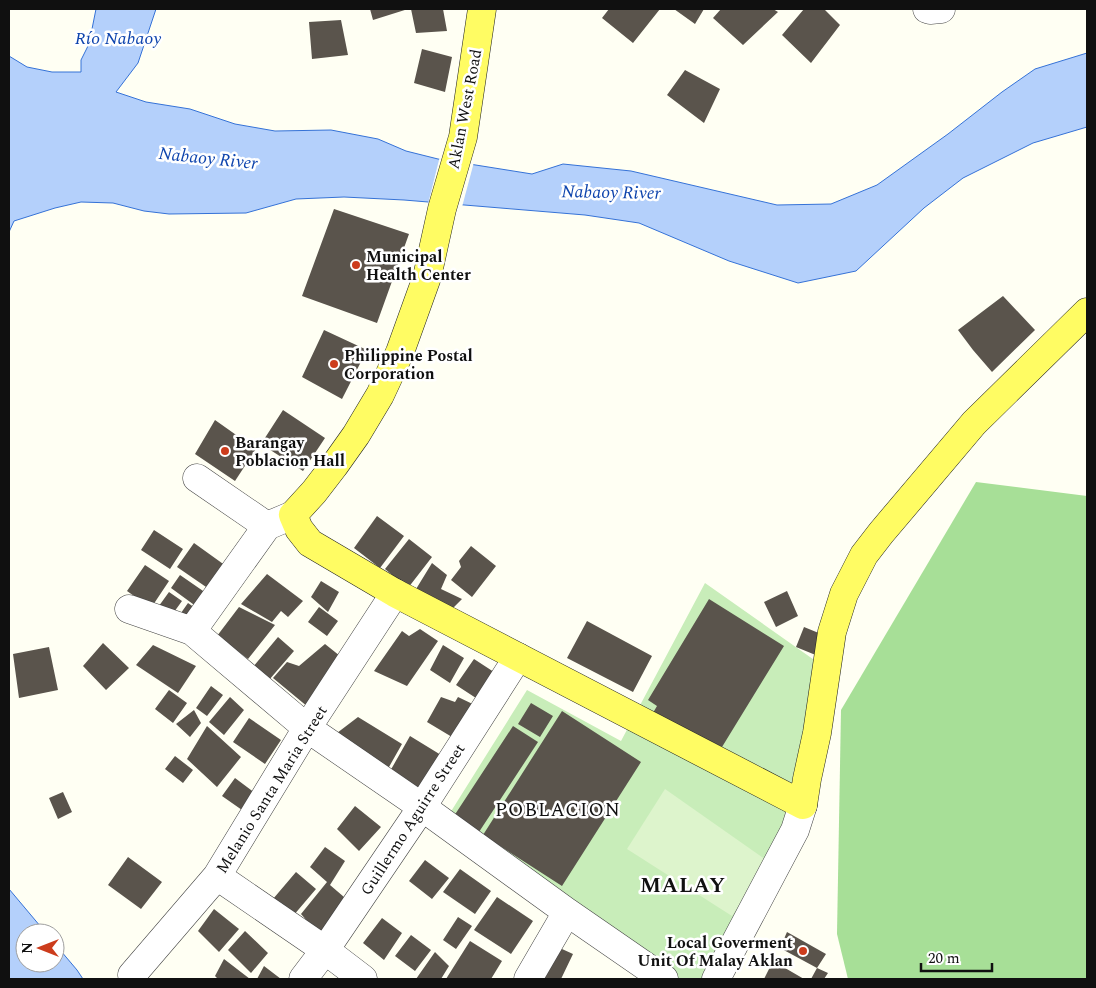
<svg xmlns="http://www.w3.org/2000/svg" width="1096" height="988" font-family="Spectral,serif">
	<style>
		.green { fill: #c8edb9 }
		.forest { fill: #a7df97 }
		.pitch { fill: #ddf4cc }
		.water { fill: #b4d0fb; stroke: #3572d7 }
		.pier { fill: #fffff3 }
		.building { fill: #5a544c }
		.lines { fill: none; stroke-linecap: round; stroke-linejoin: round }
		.minor-casing { stroke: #434343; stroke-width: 29 }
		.major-casing { stroke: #212121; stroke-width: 29 }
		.minor { stroke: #fff; stroke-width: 28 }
		.major { stroke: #fffc63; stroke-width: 28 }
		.poi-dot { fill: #cc3c1c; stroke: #fff; stroke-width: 2 }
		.labels { text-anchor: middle; stroke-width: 5; stroke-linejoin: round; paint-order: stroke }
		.street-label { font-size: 16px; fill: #101010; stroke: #fff }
		.poi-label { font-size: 16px; font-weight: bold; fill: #101010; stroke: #fff; text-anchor: start }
		.water-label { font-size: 18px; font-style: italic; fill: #0e44ad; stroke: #fff }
		.quarter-label { font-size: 19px; letter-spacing: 1px; fill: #101010; stroke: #fff }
		.district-label { font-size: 21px; font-weight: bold; letter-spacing: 1px; fill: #101010; stroke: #fff }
	</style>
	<rect width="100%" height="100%" fill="#fffff3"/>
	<!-- green -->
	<path class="green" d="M705 583 827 669 798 801 707 979H672L445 821 527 690 621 741Z"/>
	<!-- forest -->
	<path class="forest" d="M976 482 1087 496V979H848L837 934 841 710Z"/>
	<!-- pitch -->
	<path class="pitch" d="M665 789 769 862 732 916 627 849Z"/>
	<!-- water -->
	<path class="water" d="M96 9H156L138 63 116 92 146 102 190 109 235 124 275 131 331 130 378 139 406 151 438 159 532 174 563 164 631 171 777 205 831 204 877 185 948 134 1002 92 1035 69 1087 53V127L1033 143 963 178 924 208 856 271 798 283 729 261 639 223 585 215 404 200 344 197 296 199 246 213 169 214 144 211 113 203 81 202 55 208 14 221 9 232V56L27 67 52 72H81V60L89 44Z
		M9 889 46 933H25V963H55V944L77 970 83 979H9Z"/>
	<!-- pier -->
	<path class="pier" d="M440 156 474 162 462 207 428 204Z"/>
	<!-- building -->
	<path class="building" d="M370 9H408L373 20Z
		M411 9H443L447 31 416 33Z
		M609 9H660L633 43 602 18Z
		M674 9H704L695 24Z
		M721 9H773L778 12 743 45 713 18Z
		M804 9H824L840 25 811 63 782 35Z
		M341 20 348 55 312 59 309 22Z
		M422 49 452 57 445 92 414 83Z
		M685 70 720 89 704 123 667 95Z
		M334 209 409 234 377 323 302 296Z
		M1003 296 1035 330 992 372 973 350 958 330Z
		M324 330 367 350 342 399 302 377Z
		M283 410 325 438 303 471 261 444Z
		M215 420 256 449 235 481 195 454Z
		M377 516 404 536 380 568 354 548Z
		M154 530 183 549 170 569 141 550Z
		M409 539 432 557 408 588 385 569Z
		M194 543 226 566 209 589 177 567Z
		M471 546 496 566 472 597 451 580 461 567 459 561Z
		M432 563 447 575 441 589 462 599 450 611 413 594Z
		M145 565 169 581 151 608 127 591Z
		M267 574 303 601 288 617 281 611 272 622 241 604Z
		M180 575 206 593 197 607 171 588Z
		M321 581 339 592 328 612 311 597Z
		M787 591 798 616 776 627 764 602Z
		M169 592 182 601 169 619 156 610Z
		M709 599 784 646 722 747 712 742 705 753 650 718 657 706 648 700Z
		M188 603 198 610 176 620Z
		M239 607 275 625 248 659 217 636Z
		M319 607 338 621 327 636 308 622Z
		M587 621 652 656 633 692 567 658Z
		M804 627 826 636 818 656 796 647Z
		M420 629 438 641 407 686 374 671 402 631 409 636Z
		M278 637 294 651 269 680 253 667Z
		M103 643 129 668 106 690 83 666Z
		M325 644 345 660 308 707 273 678 287 662 299 666Z
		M153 645 196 666 178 693 136 665Z
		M443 645 464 658 450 683 430 670Z
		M49 647 58 690 19 698 13 654Z
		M474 659 497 674 479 700 456 685Z
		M211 686 223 695 207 716 196 708Z
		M169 690 187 703 173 723 155 709Z
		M230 697 244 710 224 735 209 722Z
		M441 697 455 702 458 697 481 708 457 740 427 722Z
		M531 703 553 716 540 737 518 724Z
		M194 710 201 723 190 737 176 724Z
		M562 711 641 762 562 886 483 835Z
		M358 717 402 744 385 774 337 733Z
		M249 718 281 740 265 764 233 742Z
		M207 726 241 757 217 787 187 759Z
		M513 726 538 742 479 832 454 816Z
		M410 736 441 755 420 792 389 773Z
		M175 756 193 770 183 783 165 769Z
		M235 778 255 793 242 810 222 796Z
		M63 792 72 812 58 819 49 798Z
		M355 806 381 827 359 851 337 829Z
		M325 847 345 861 330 885 351 903 323 939 301 914 327 882 310 867Z
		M128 857 162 882 141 909 108 885Z
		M425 860 449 878 432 899 409 881Z
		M460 869 491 891 475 914 443 892Z
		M296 872 316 889 293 916 273 899Z
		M497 897 533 921 511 954 474 930Z
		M214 909 239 929 219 952 198 931Z
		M458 917 472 926 456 949 443 940Z
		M382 918 402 933 384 960 363 943Z
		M245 931 268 953 251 973 228 950Z
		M787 932 826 954 817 968 828 973 824 979H811L817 968 780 948Z
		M411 935 431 950 415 971 395 956Z
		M470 941 502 961 491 979H446Z
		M551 944 573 954 561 979H541Z
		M435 952 449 966 441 979H416Z
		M224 959 250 979H218L215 976Z
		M773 961 804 979H764Z
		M264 966 281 979H257Z"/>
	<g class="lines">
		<!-- minor casing -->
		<g class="minor-casing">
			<path id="minor" d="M927 9 930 10 941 9
				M197 478 267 526
				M129 609 192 631 307 728 422 807 567 912 664 979
				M192 631 267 526 293 515
				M217 876 325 950 363 979
				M132 975 217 876 307 728 395 593
				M303 979 325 950 422 807 518 657
				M528 979 567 912
				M716 979 795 830 803 805"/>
		</g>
		<!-- major casing -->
		<g class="major-casing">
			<path id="major" d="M482 9 463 137 442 209 427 277 400 352 380 395 356 435 334 466 314 492 293 515 299 529 310 543 395 593 803 805 807 779 817 733 832 632 844 594 864 555 881 533 974 423 1087 312"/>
		</g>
		<!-- minor -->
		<use href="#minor" class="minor"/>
		<!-- major -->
		<use href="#major" class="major"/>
	</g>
	<!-- markers -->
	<g class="poi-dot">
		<circle cx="356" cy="265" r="5"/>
		<circle cx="334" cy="364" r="5"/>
		<circle cx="225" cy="451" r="5"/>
		<circle cx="803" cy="951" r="5"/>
	</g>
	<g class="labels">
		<!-- street labels -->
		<g class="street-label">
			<text transform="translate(464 109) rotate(-79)" y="6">Aklan West Road</text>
			<text transform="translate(271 789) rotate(-58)" y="6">Melanio Santa Maria Street</text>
			<text transform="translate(412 819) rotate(-57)" y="6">Guillermo Aguirre Street</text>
		</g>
		<!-- poi labels -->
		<g class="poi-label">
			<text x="366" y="262">Municipal<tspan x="366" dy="18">Health Center</tspan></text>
			<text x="344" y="361">Philippine Postal<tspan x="344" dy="18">Corporation</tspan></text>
			<text x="235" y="448">Barangay<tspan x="235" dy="18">Poblacion Hall</tspan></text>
			<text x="793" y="948" text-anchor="end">Local Goverment<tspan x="793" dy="18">Unit Of Malay Aklan</tspan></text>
		</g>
		<!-- water labels -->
		<g class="water-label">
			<text x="118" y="44">Río Nabaoy</text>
			<text transform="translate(208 158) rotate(6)" y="6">Nabaoy River</text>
			<text transform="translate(611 192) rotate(1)" y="6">Nabaoy River</text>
		</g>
		<!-- quarter labels -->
		<g class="quarter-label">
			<text x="558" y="816">POBLACION</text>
		</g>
		<!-- district labels -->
		<g class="district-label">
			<text x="683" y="892">MALAY</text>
		</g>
	</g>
	<!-- border -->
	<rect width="1096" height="988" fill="none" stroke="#101010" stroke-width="20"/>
	<!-- north arrow -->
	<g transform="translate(40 948) rotate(270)"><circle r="24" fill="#ffffff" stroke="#9f9f9f"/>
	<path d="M0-4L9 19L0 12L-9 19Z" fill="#cc3c1c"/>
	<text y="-8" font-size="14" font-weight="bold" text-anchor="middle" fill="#101010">N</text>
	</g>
	<!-- scale -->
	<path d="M921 963v8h71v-8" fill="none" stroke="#101010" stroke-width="2.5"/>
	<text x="928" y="963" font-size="15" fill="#101010" stroke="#ffffff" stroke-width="4" paint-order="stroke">20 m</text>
</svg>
